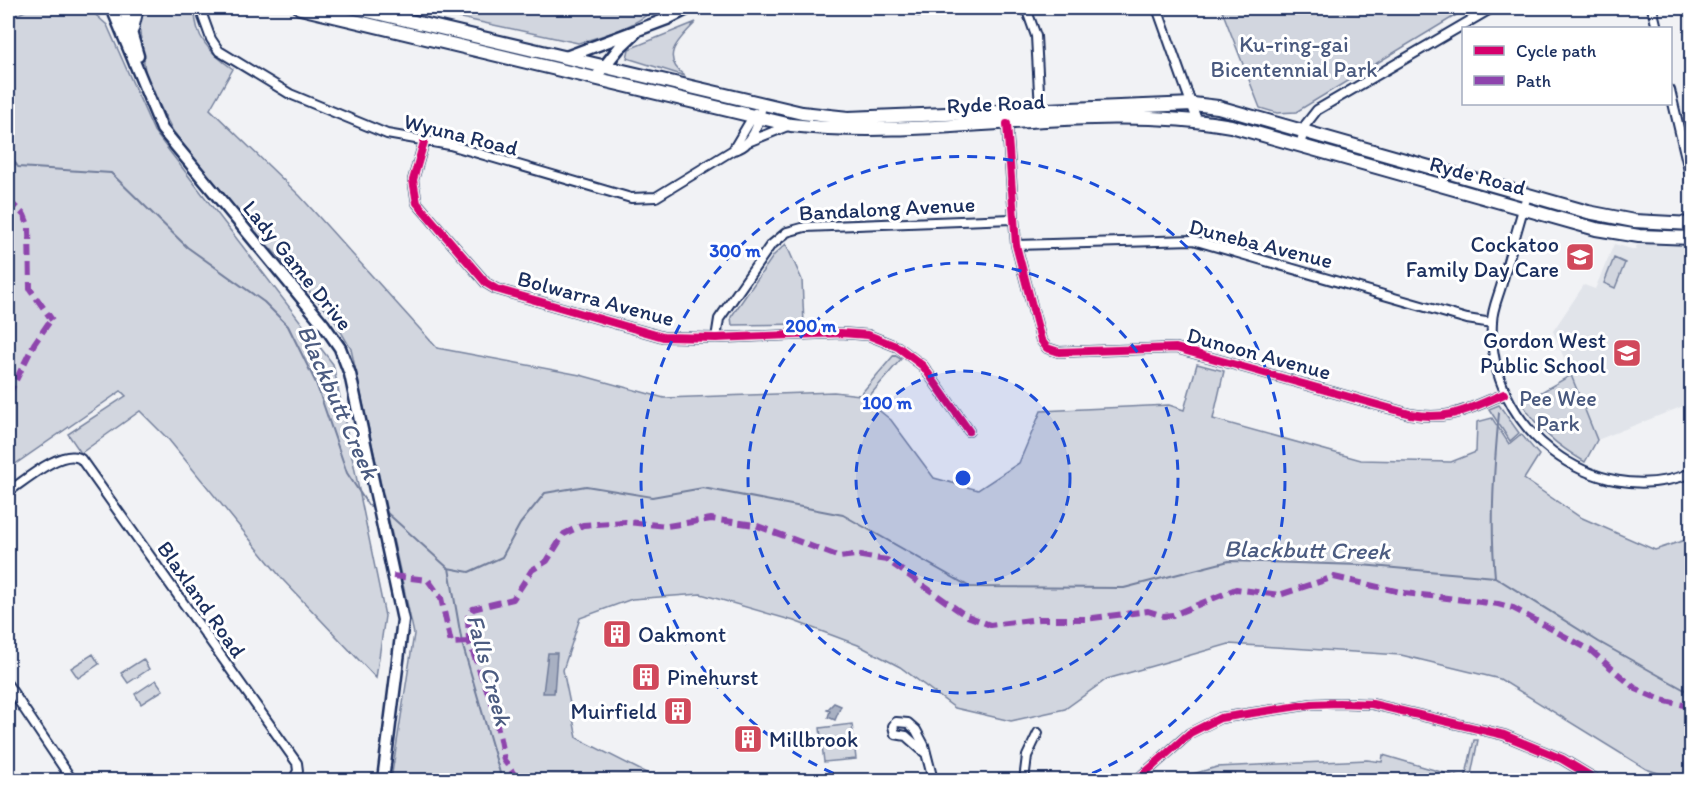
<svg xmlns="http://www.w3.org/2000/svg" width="1699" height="788" font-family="Itim,sans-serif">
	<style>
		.built { fill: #e1e4ea }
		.green { fill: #d2d6df; stroke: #76829e; stroke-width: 1.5 }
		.water { fill: #a8b0c2; stroke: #707c9a; stroke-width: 1.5 }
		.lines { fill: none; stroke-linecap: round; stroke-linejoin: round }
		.stream { stroke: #707c9a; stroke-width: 2 }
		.minor-casing { stroke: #1b2f5e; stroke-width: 12 }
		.secondary-casing { stroke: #1b2f5e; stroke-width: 15 }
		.trunk-casing { stroke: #1b2f5e; stroke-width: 16 }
		.minor { stroke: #fff; stroke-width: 8 }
		.secondary { stroke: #fff; stroke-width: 10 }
		.trunk { stroke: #fff; stroke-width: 12 }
		.quiet { stroke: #8e44ad; stroke-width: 6; stroke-dasharray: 12 6; stroke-linecap: butt }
		.cycleway-casing { stroke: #fff; stroke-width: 11 }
		.cycleway { stroke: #d6006c; stroke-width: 8 }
		.ring { fill: none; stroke: #1d4ed8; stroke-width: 3; stroke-dasharray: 10 8 }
		.labels { text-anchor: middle; stroke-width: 6; stroke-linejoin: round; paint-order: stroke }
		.park-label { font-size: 22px; fill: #49597e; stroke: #fff }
		.street-label { font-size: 22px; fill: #1b2f5e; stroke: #fff }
		.poi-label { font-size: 22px; fill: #1b2f5e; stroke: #fff; text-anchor: end }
		.water-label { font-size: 24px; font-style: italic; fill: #4c5c81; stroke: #fff }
		.centre { fill: #1d4ed8; stroke: #fff; stroke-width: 3 }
		.ring-label { font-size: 18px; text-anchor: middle; font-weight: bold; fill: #1d4ed8; stroke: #fff; stroke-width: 6; stroke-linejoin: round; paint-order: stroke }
	</style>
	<rect width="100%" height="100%" fill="#f1f2f5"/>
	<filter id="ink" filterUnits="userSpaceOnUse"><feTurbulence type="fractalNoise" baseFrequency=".0167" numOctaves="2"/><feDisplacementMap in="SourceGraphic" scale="12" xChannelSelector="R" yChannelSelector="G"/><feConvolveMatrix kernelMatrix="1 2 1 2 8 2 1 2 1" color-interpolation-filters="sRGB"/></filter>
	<g filter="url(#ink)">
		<!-- built -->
		<path class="built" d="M1614 244 1635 250 1637 245H1691V403L1597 440 1553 331 1584 285 1595 289Z"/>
		<!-- green -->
		<path class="green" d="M88 8 107 25 154 131 333 364 385 616 376 678 283 580 169 440 140 411 81 453 68 434 126 396 121 391 8 469V39L13 30 8 19 27 10Z
			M144 8H195C194 37 210 53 233 69L210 109 300 196 437 348 580 375 664 398 834 392 860 395 894 355 901 359 866 400 891 420 934 478 978 490 1019 463 1041 411 1169 405 1184 410 1197 364 1224 371 1213 419 1361 460 1451 462 1476 452 1477 422 1492 418 1509 444 1521 434 1539 455 1524 479 1580 517 1655 550 1691 538V780H1679L1646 769 1500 679 1401 655 1229 644 1107 679 1065 709 1011 721 955 708 900 667 858 645 794 621 701 594 632 599 580 618 563 670 577 738 660 780H391L414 634 351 349 333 318 214 185 173 131 146 79 139 24Z
			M414 8H655C636 27 603 36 578 43Z
			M1221 8H1468L1296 112 1277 113 1260 108Z
			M696 22C680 39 658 56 685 76L627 58 629 49Z
			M786 244 802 280 804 324 732 325 731 317 774 255Z
			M1614 258 1625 263 1615 288 1604 283Z
			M1571 375 1597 440 1585 462C1558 446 1538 430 1522 403Z
			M1499 405 1519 433 1510 441 1489 409Z
			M93 654 99 664 78 678 71 668Z
			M143 659 149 669 128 683 121 673Z
			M156 680 163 690 141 704 135 694Z
			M852 724 856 759 824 762 820 728Z
			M1474 740H1478L1470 780H1172L1217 767 1367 760 1382 762 1383 755 1465 779Z"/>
		<!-- water -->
		<path class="water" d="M548 653H557L554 693H543Z
			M834 703 841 706 835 720 828 717 830 711 827 710Z"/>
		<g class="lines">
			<!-- stream -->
			<path class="stream" d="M8 152 18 167 111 173 187 247 264 302 288 326 316 383 347 473 368 505 374 507
				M385 511 448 568 469 572 502 557 520 524 545 493 586 486 652 497 703 488 843 515 970 587 1124 588 1229 561 1361 565 1495 577 1599 642 1692 694
				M449 568 462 643 502 780
				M1495 577C1490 522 1494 468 1499 413"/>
			<!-- minor casing -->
			<g class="minor-casing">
				<path id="minor" d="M1026 8 1036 36 1040 110
					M1157 8 1197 120
					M1652 8 1657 28
					M919 11 922 8
					M203 17 211 39 219 51 290 94 387 134 450 145 631 198 656 197 733 150C753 147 759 122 762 105
					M1670 90 1692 183
					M1007 124 1016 245 1041 340 1047 348 1059 352 1176 348 1410 414C1450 421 1468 409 1504 394
					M424 142 413 180 417 203 486 283 496 289 663 337 716 338 841 333 868 335 898 347 923 366 969 431
					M748 142 790 125
					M1300 145 1306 124 1317 110 1492 8
					M733 150 755 113
					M1527 195C1519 224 1510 253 1502 283 1499 295 1492 309 1492 322 1486 427 1592 512 1692 473
					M1016 245 1193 240 1467 319 1492 323
					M716 338 719 319 770 246 787 232 805 227 1012 219
					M8 492C24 481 63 447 81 459L297 763 298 771 293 780
					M8 685 72 780
					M924 752 906 736 895 734 893 726 896 722 908 723 916 730 924 745 933 780
					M1024 780 1027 756 1038 733
					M1137 780 1190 733 1220 718 1312 704 1339 703 1372 704 1504 735 1562 759 1597 780"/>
			</g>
			<!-- secondary casing -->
			<g class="secondary-casing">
				<path id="secondary" d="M112 8 162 129 324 325 340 348 350 374 403 620 383 780
					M124 8 138 56
					M566 57 667 19 689 8
					M596 77 619 48 636 32"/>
			</g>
			<!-- trunk casing -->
			<g class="trunk-casing">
				<path id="trunk" d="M300 8 791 125C937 141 1086 101 1231 126L1596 229 1639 236 1692 238
					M355 8 802 113 848 118 1193 104 1218 107 1588 212 1634 221 1692 224
					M132 29 137 8"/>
			</g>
			<!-- minor -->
			<use href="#minor" class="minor"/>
			<!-- secondary -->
			<use href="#secondary" class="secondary"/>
			<!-- trunk -->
			<use href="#trunk" class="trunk"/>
			<!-- quiet -->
			<path class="quiet" d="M8 200 24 215 29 227 30 289 52 320
				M8 396 34 344 50 321
				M393 576 428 580 441 598 451 643 469 642
				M518 780 504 760 494 709 469 642 468 617 473 609 513 599 532 570 547 561 564 534 583 525 626 522 667 526 711 519 755 525 840 557 855 555 887 560 965 615 990 625 1039 619H1085L1148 611 1163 616 1173 615 1236 589 1279 595 1334 577 1405 593 1498 604 1513 608 1590 650 1636 689 1661 700 1692 707"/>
			<!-- cycleway casing -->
			<g class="cycleway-casing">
				<path id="cycleway" d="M1007 124 1016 245 1041 340 1047 348 1059 352 1176 348 1410 414C1450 421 1468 409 1504 394
					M424 142 413 180 417 203 486 283 496 289 663 337 716 338 841 333 868 335 898 347 923 366 969 431
					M1137 780 1190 733 1220 718 1312 704 1339 703 1372 704 1504 735 1562 759 1597 780"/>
			</g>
			<!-- cycleway -->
			<use href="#cycleway" class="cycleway"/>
		</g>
	</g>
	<!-- distance rings -->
	<circle cx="963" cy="478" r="107" fill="#1d4ed8" fill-opacity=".12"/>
	<g class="ring">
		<circle cx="963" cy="478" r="107"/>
		<circle cx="963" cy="478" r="215"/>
		<path d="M850 780A322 322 0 1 1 1076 780"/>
	</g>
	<!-- icons -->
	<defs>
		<g id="school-square" transform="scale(1.5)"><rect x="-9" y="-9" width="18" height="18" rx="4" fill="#d1495b" stroke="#fff"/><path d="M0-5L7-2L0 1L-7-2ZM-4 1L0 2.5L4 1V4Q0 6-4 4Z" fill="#fff"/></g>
		<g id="building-square" transform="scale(1.5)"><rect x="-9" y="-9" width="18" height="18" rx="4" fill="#d1495b" stroke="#fff"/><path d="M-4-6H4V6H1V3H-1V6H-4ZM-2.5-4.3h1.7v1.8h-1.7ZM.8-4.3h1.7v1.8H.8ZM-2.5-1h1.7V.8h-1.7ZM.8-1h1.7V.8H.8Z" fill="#fff"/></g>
	</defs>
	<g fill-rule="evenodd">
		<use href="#school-square" x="1580" y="257"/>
		<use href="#school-square" x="1627" y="353"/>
		<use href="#building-square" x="617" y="634"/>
		<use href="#building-square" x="646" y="677"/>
		<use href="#building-square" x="678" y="711"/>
		<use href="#building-square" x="748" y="739"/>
	</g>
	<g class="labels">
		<!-- park labels -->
		<g class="park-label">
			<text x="1294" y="52">Ku-ring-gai<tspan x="1294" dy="25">Bicentennial Park</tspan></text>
			<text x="1558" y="406">Pee Wee<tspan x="1558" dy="25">Park</tspan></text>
		</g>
		<!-- street labels -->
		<g class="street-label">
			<text transform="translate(996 103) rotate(-3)" y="8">Ryde Road</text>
			<text transform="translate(461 134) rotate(14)" y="8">Wyuna Road</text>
			<text transform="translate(1478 175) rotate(15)" y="8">Ryde Road</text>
			<text transform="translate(887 208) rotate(-3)" y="8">Bandalong Avenue</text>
			<text transform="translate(1261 243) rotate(14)" y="8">Duneba Avenue</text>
			<text transform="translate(298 265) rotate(51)" y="8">Lady Game Drive</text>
			<text transform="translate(596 298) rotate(15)" y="8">Bolwarra Avenue</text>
			<text transform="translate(1259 353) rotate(15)" y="8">Dunoon Avenue</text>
			<text transform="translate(202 599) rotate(55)" y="8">Blaxland Road</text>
		</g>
		<!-- poi labels -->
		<g class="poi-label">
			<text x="1559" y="252">Cockatoo<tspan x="1559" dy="25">Family Day Care</tspan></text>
			<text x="1606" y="348">Gordon West<tspan x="1606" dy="25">Public School</tspan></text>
			<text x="638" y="642" text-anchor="start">Oakmont</text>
			<text x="667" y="685" text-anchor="start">Pinehurst</text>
			<text x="657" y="719">Muirfield</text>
			<text x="769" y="747" text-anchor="start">Millbrook</text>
		</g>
		<!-- water labels -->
		<g class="water-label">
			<text transform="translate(338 402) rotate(66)" y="8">Blackbutt Creek</text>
			<text transform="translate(1307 550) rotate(1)" y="8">Blackbutt Creek</text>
			<text transform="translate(489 670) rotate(75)" y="8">Falls Creek</text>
		</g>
	</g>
	<circle cx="963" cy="478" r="9" class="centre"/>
	<g class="ring-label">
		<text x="735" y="257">300 m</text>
		<text x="811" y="332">200 m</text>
		<text x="887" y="409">100 m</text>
	</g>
	<!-- margin -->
	<rect width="1699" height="788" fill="none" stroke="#fff" stroke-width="30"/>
	<rect x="15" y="15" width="1669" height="758" fill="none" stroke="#1b2f5e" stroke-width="2" filter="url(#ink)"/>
	<!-- legend -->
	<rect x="1462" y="27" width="210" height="78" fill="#ffffff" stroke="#a4acbf" stroke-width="1.5"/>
	<rect x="1474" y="46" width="30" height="9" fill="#d6006c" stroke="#a4acbf" stroke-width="1.5"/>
	<text x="1516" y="57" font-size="18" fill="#1b2f5e">Cycle path</text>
	<rect x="1474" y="76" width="30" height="9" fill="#8e44ad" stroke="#a4acbf" stroke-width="1.5"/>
	<text x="1516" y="87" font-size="18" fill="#1b2f5e">Path</text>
</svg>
